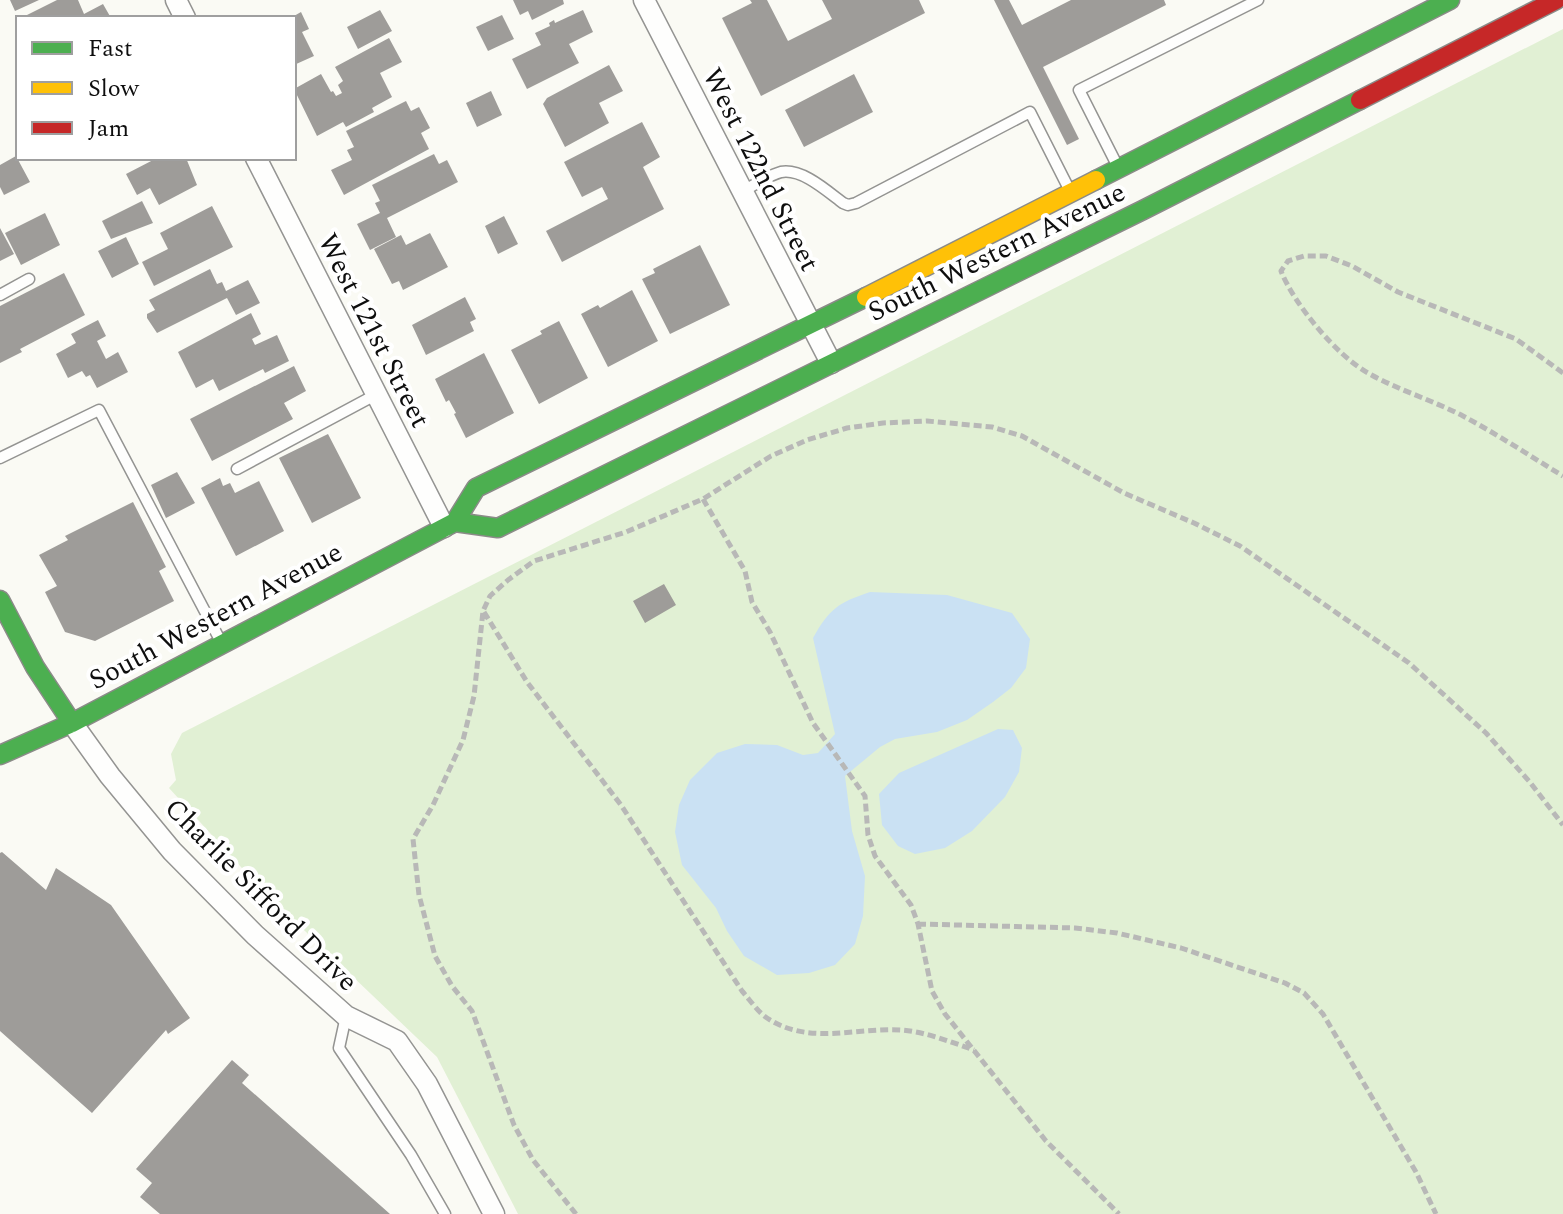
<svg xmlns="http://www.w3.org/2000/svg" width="1563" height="1214" font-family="Spectral,serif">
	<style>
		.green { fill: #e1f0d4 }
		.water { fill: #cae1f3 }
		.building { fill: #9e9c99 }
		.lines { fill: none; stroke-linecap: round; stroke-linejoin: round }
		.lane-casing { stroke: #949492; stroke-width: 13 }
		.street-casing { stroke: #949492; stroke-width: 23 }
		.fast-casing { stroke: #8b8b88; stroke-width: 21 }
		.slow-casing { stroke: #8b8b88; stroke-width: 21 }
		.jam-casing { stroke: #8b8b88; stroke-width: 21 }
		.path { stroke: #b8b8b7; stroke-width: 5; stroke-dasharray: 8 4; stroke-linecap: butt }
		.lane { stroke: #fefefd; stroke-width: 10 }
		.street { stroke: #fefefd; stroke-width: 20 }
		.fast { stroke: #4caf50; stroke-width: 18 }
		.slow { stroke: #ffc107; stroke-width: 18 }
		.jam { stroke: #c62828; stroke-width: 18 }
		.labels { text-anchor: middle; stroke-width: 8; stroke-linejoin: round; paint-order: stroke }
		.street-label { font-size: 28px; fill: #0e0e0e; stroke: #fff }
	</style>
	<rect width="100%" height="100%" fill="#fafaf4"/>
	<!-- green -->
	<path class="green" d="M1563 29V1214H518L437 1057 262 890 169 788 176 780 171 754 182 733Z"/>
	<!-- water -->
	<path class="water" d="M870 592 947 595 1012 613 1030 639 1026 668 1011 688 993 702 967 720 937 732 895 739 880 747 845 776 852 831 865 876 863 916 855 944 835 965 809 973 777 975 744 956 727 931 716 908 682 865 675 832 679 805 690 780 717 753 745 744 777 745 803 755 818 753 835 734 813 638C830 608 838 603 870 592Z
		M998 729 1013 730 1022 748 1019 772 1005 797 972 831 945 848 915 854 898 846 882 825 879 794 899 773Z"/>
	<!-- building -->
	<path class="building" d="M10 0H39L15 11Z
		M57 0H78L84 14 103 4 111 18H21Z
		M513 0H563L564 4 532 20 528 11 520 15Z
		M750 0H767L788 41 832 19 822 0H919L925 13 761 96 722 18 752 3Z
		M994 0H1009L1022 25 1071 0H1164L1166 5 1043 67 1079 139 1067 145Z
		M380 10 392 31 358 49 347 27Z
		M583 10 593 32 569 44 579 63 527 89 512 59 541 45 535 33 550 26 549 23 554 20 555 23Z
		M301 12 309 29 302 32 314 56 294 65V16Z
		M502 15 514 39 488 51 476 27Z
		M389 38 402 62 380 73 392 97 372 108 374 112 346 127 343 122 317 136 294 89 321 74 331 92 333 91 336 96 342 93 338 85 343 81 335 67Z
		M609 65 623 91 599 103 609 123 565 147 543 104 547 98Z
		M854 74 873 112 804 147 785 110Z
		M491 91 502 115 477 127 466 103Z
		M406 101 411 111 419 107 430 128 421 133 429 149 344 195 331 170 352 160 347 150 354 147 346 131Z
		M642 122 660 157 643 167 664 209 562 262 546 231 608 199 602 187 582 197 564 162Z
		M434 154 439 164 447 160 458 182 387 218 396 237 370 250 357 224 380 213 375 203 380 201 372 185Z
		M16 156 30 182 4 195 0 187V165Z
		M157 158H186L197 185 159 205 150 188 137 195 126 174Z
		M142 201 153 223 111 239 102 221Z
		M212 206 233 247 154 286 142 262 168 249 160 233Z
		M45 213 60 245 21 265 5 233Z
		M504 216 518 244 498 254 485 226Z
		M0 228 14 254 0 261Z
		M430 233 448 267 403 290 399 281 392 284 374 249 401 235 406 245Z
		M126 237 139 264 112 278 98 251Z
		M700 245 730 305 670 334 642 279 655 273 653 269Z
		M210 269 217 284 222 282 226 291 248 280 260 303 236 315 227 298 157 333 147 318V314L155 310 149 300Z
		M64 273 85 315 20 349 22 352 0 363V306Z
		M632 290 658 341 608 367 581 314 598 305 600 308Z
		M465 297 476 319 470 322 474 331 426 355 412 325Z
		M251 313 261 334 252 339 255 345 277 335 289 361 265 373 263 369 219 391 213 379 196 388 178 352Z
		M98 320 106 336 97 341 106 359 118 352 128 372 97 388 90 375 86 377 82 371 68 378 56 354 76 343 71 334Z
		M559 321 588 378 539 404 511 350 542 334 540 331Z
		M484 353 514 413 466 438 454 414 456 413 449 400 446 402 435 379Z
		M294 366 306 391 284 403 293 419 212 461 190 419Z
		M328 434 361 498 312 523 279 458Z
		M177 472 195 503 166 518 151 485Z
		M220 478 223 486 230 483 235 493 259 481 284 531 236 556 201 488Z
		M133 502 166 567 159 571 174 601 95 641 65 632 45 592 57 586 39 555 68 540 65 536Z
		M664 584 676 605 645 623 633 601Z
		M2 852 46 890 56 868 111 905 190 1018 168 1034 166 1030 92 1113 0 1031V853Z
		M232 1060 249 1075 242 1083 390 1214H160L140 1197 152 1183 136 1169Z"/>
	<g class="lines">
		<!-- lane casing -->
		<g class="lane-casing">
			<path id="lane" d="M1117 165 1079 90 1258 0
				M741 192C753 186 767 176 781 172 802 168 827 191 843 203L848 205 856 203 1030 112 1070 191
				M0 295 29 279
				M0 458 99 410 220 640
				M237 469 377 394
				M346 1016 339 1048 411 1155 445 1214"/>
		</g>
		<!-- street casing -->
		<g class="street-casing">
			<path id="street" d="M176 0 185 18
				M644 0 831 363
				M256 158 444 527
				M72 723 110 776 172 851 255 935 346 1016 397 1041 427 1084 494 1214"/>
		</g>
		<!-- fast casing -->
		<g class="fast-casing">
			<path id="fast" d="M1096 180 1450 0
				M455 522 498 528 1143 210 1360 100
				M0 600 35 667 72 723
				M0 755 72 723 455 522 476 488 866 297"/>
		</g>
		<!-- slow casing -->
		<g class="slow-casing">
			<path id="slow" d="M866 297 1096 180"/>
		</g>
		<!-- jam casing -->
		<g class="jam-casing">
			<path id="jam" d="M1360 100 1556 0"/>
		</g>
		<!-- path -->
		<path class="path" d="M1563 373 1516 339 1398 292 1352 266 1326 256H1304L1288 261 1281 271C1294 304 1336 355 1368 373 1398 390 1432 400 1463 416 1497 434 1530 456 1563 476
			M703 499 745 571 752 602 770 632 813 723 865 796 868 835 875 856 911 905 918 924 932 991 945 1014 1046 1141 1119 1214
			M484 612 527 682 621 805 742 991C750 1000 758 1012 767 1018 809 1046 856 1027 902 1030 926 1032 951 1042 974 1050
			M918 924 1075 928 1117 933 1181 948 1285 983 1304 993 1323 1014 1416 1172 1436 1214
			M576 1214 533 1160 514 1125 472 1011 452 986 435 956 419 895 413 839 433 805 463 740 474 696 483 611 490 596 508 580 534 561 626 532 703 499 771 456 807 440 847 428 883 423 927 421 992 427 1022 436 1124 493 1194 523 1240 546 1409 663 1486 733 1529 781 1563 825"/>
		<!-- lane -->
		<use href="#lane" class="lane"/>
		<!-- street -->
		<use href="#street" class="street"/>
		<!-- fast -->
		<use href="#fast" class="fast"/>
		<!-- slow -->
		<use href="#slow" class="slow"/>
		<!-- jam -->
		<use href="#jam" class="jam"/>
	</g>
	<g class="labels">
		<!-- street labels -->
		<g class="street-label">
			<text transform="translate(762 169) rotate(63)" y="10">West 122nd Street</text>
			<text transform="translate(996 251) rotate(-26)" y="10">South Western Avenue</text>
			<text transform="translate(375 330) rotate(63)" y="10">West 121st Street</text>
			<text transform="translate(215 615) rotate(-28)" y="10">South Western Avenue</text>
			<text transform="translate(262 894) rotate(45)" y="10">Charlie Sifford Drive</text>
		</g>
	</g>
	<!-- legend -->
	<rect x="16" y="16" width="280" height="144" fill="#ffffff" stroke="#9f9f9f" stroke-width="2"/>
	<rect x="32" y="42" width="40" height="12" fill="#4caf50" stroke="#9f9f9f" stroke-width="2"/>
	<text x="88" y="56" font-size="24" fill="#0e0e0e">Fast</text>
	<rect x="32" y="82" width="40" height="12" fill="#ffc107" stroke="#9f9f9f" stroke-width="2"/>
	<text x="88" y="96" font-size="24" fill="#0e0e0e">Slow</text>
	<rect x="32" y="122" width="40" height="12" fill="#c62828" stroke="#9f9f9f" stroke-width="2"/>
	<text x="88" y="136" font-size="24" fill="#0e0e0e">Jam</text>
</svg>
